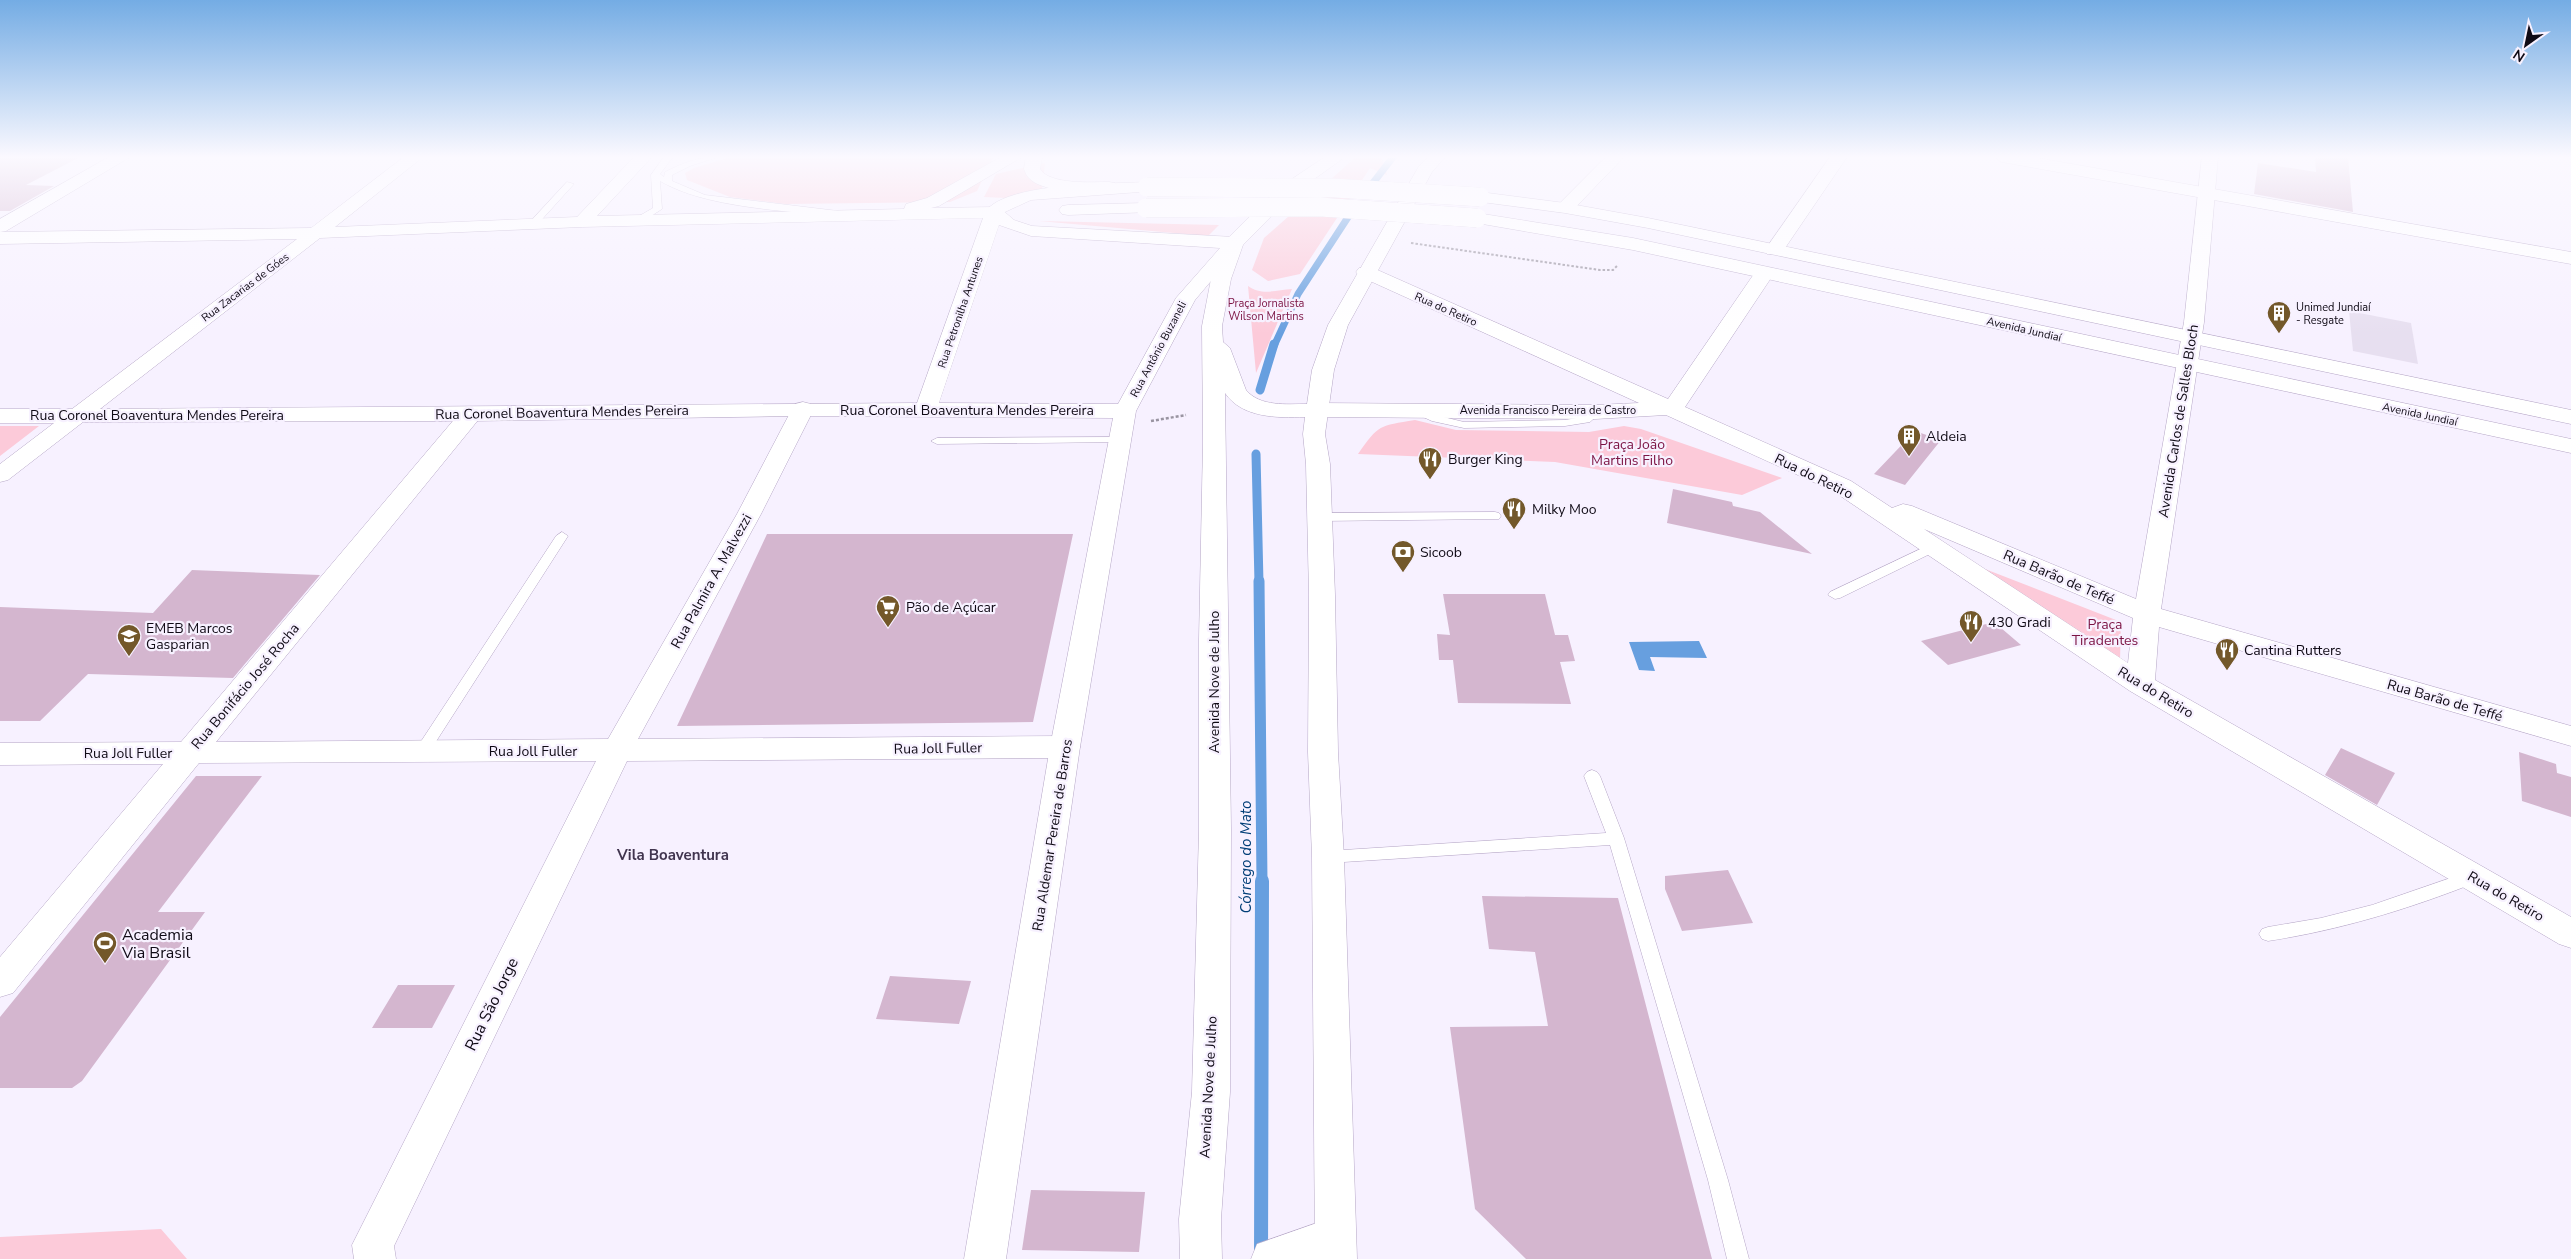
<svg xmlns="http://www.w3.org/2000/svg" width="2571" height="1259" font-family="'Nunito Sans',sans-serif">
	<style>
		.built { fill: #e7dff0 }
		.green { fill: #fccad9 }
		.water { fill: #679fdf }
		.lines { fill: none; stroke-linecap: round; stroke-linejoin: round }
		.stream-far3 { stroke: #679fdf; stroke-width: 7 }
		.stream-far2 { stroke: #679fdf; stroke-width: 9 }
		.stream-far1 { stroke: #679fdf; stroke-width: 11 }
		.stream { stroke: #679fdf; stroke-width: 14 }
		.building { fill: #d4b6cf }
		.lane-casing { stroke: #b5a6c6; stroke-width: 1 }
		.street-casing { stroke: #b5a6c6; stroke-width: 1 }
		.secondary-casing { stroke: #b5a6c6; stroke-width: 1 }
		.primary-casing { stroke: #b5a6c6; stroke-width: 1 }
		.path-far1 { stroke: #9994a1; stroke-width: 2; stroke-dasharray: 2.5 2; stroke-linecap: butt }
		.path { stroke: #9994a1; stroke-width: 2.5; stroke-dasharray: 3 2; stroke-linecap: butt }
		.lane { fill: #fff; fill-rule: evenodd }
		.street { fill: #fff; fill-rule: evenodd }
		.secondary { fill: #fff; fill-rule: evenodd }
		.primary { fill: #fff; fill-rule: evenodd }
		.primary-bridge-casing { stroke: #b5a6c6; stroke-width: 19; stroke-linecap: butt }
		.primary-bridge { stroke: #fff; stroke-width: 19 }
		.labels { text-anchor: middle; stroke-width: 4.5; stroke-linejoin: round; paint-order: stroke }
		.far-street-label { font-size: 11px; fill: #0f0a15; stroke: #f7f1ff }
		.far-park-label { font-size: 11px; fill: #7c1444; stroke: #f7f1ff }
		.far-poi-label { font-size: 11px; fill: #0f0a15; stroke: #f7f1ff; text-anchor: start }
		.street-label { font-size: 14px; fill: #0f0a15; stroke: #f7f1ff }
		.poi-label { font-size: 14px; fill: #0f0a15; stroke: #f7f1ff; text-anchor: start }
		.park-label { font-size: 14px; fill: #7c1444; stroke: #f7f1ff }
		.neighbourhood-label { font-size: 15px; font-weight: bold; fill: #41354f; stroke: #f7f1ff }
		.water-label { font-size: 15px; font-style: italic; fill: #003e77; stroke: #f7f1ff }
		.near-poi-label { font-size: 16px; fill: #0f0a15; stroke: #f7f1ff; text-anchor: start }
		.near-street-label { font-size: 16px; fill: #0f0a15; stroke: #f7f1ff }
	</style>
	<rect width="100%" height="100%" fill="#f7f1ff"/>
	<!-- built -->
	<path class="built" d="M2349 311 2411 323 2418 364 2353 351Z"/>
	<!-- green -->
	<path class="green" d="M731 157H993L977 191 950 202 785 204 730 197 687 180 685 173 694 168Z
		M1356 157H1381L1387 175 1370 168 1300 274 1268 281 1252 270 1264 238Z
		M1045 163 1042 189 1006 198 984 197 996 174Z
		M1039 221 1219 225 1208 236Z
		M1248 286C1262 296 1276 290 1292 289L1256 373Z
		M1415 420 1456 430 1589 432 1624 426 1641 429 1782 478 1742 495 1555 462 1358 454C1379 424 1379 426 1415 420Z
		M0 426H39L0 456Z
		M1985 569 2121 622 2120 660 1983 577Z
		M161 1229 187 1259H0V1237Z"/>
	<!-- water -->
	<path class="water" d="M1699 641 1707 658 1650 657 1655 671 1639 670 1629 642Z"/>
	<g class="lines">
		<!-- stream-far3 -->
		<path class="stream-far3" d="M1366 192 1393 157
			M1274 346 1298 294 1354 208"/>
		<!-- stream-far2 -->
		<path class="stream-far2" d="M1260 390 1274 344
			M1256 454 1259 583"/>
		<!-- stream-far1 -->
		<path class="stream-far1" d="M1259 581 1262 882"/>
		<!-- stream -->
		<path class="stream" d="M1261 1259 1262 881"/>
	</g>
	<!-- building -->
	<path class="building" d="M0 157H80L26 185 54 186 10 211H0Z
		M2315 157H2348L2353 212 2254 194 2258 163 2316 172Z
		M1915 431 1941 440 1905 485 1874 474Z
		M1673 489 1732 502 1733 506 1760 512 1812 554 1667 523Z
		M767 534H1073L1033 722 677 726Z
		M192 570 320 575 233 678 88 674 40 721H0V607L153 613Z
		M1443 594H1545L1555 635H1568L1575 661 1560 662 1571 704 1458 703 1453 660H1439L1437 634 1450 635Z
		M1994 622 2021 645 1948 665 1921 641Z
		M2341 748 2395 773 2377 805 2325 775Z
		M2519 752 2556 764 2557 773 2571 777V817L2522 801Z
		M196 776H262L158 912H205L82 1081 72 1088H0V1017Z
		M1728 870 1753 923 1682 931 1665 889V876Z
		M1482 896 1618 898 1712 1259H1526L1475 1209 1450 1027 1548 1026 1535 952 1489 949Z
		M890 976 971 981 959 1024 876 1019Z
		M398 985H455L432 1028H372Z
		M1031 1190 1145 1192 1139 1252 1022 1250Z"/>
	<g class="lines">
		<!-- lane casing -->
		<g class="lane-casing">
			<path id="lane" d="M664 157H673L660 174 664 177 665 172C683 163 698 157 718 157L690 166 672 175V181L705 195 838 211 842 214 838 217C784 210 706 208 660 181L662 209 640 223H634V219L653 208 651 175Z
				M567 182 574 184 536 226H530V222Z
				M1416 407 1439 416 1464 422 1565 420 1583 417 1595 409 1601 412 1590 422 1565 426 1464 428 1432 421 1412 412V408Z
				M1118 437 1124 440 1122 442 937 444 931 441 937 438Z
				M1495 512 1499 513 1501 516 1499 519 1319 521 1313 517 1319 513Z
				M562 532 568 536 428 754H418L415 750 418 746 556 536Z
				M1933 543 1938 544 1939 547 1938 550 1840 598 1835 599 1828 595 1830 592Z
				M1592 770 1597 772 1600 776 1624 838 1728 1180 1749 1259H1727L1708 1180 1610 845 1328 863 1322 861 1320 857 1322 853 1328 851 1606 833 1584 776 1587 772Z
				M2471 871 2477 872 2479 877 2477 882C2409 909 2340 930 2268 941L2262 939 2259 934 2262 929 2268 927 2321 918 2372 905Z"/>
		</g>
		<!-- street casing -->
		<g class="street-casing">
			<path id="street" d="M1606 157H1624L1571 212H1559L1556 208 1559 204Z
				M1994 157H2032L2571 252V264L2002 162Z
				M803 402 811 404 814 409 761 514 638 739 1065 736 1076 739 1080 747 1076 755 1065 758 627 761 394 1246 396 1259H354L352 1245 596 761 199 763 13 993 0 997V957L163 764 0 765V743L181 742 463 409 471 407 479 409 482 414 479 419 216 742 608 739 737 514 792 409 795 404Z"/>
		</g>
		<!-- secondary casing -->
		<g class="secondary-casing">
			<path id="secondary" d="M109 157H130L6 231 0 232V219Z
				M404 157H423L335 227 577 217 634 157H652L597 216 904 209 906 204 927 198 1001 157H1022L939 206 931 208 994 207 1000 208 1014 220 1032 226 1234 237 1241 239 1243 243 1195 300 1136 411 1080 747 1006 1259H964L1050 747 1113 418 803 416 471 421 83 422 8 480 0 482V464L54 423H0V409H72L297 239 0 244V232L311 228ZM983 218 917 403 100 409 320 238 582 227ZM999 225 1031 236 1220 248 1176 298 1118 404 939 403Z
				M1026 157H1042L1040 169C1050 185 1092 182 1109 182L1115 183 1118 187 1115 191C1097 195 1044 193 1030 179 1027 177 1025 172 1024 169Z
				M1830 157H1847L1781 254H1767L1765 250Z
				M2202 157H2218L2204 322 2161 609 2571 726V746L2159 627 2155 680 2571 917V948L2559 944 2130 691 1833 491 1666 415 1595 419 1317 417 1309 415 1306 410 1309 405 1317 403 1595 405 1639 403 1359 276 1356 272 1359 268H1373L1668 399 1758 268H1772L1775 272 1685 407 1851 481 1892 508 1903 504 1912 506 2136 599 2184 322ZM1924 529 2133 618 2128 663Z
				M1334 1217 1349 1223 1355 1237 1349 1251 1329 1259H1251L1257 1244Z"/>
		</g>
		<!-- primary casing -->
		<g class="primary-casing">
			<path id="primary" d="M1325 157H1345L1292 195 1243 245 1231 279 1222 326 1223 342 1230 348 1246 390C1260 407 1287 404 1307 404L1312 370 1328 325 1419 166 1428 157H1445L1432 172 1348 325 1334 370 1325 434 1330 464 1335 595 1338 752 1344 857 1357 1259H1315L1312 857 1308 752 1309 595 1306 464 1303 434 1305 417C1277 418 1242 418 1225 393L1231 830 1230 1092 1221 1219 1222 1259H1180L1179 1219 1192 1092 1199 830V640L1203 442 1202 326 1211 279 1227 239 1280 187Z
				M1147 182 1153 183 1156 187 1153 191 1031 200 994 217 988 216 985 212C1006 182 1111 184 1147 182Z
				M1480 192 1565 203 1648 218 2571 410V424L1648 228 1565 213 1474 201 1471 197 1474 193Z
				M1146 203 1152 204 1155 208 1152 212 1068 215 1062 214 1059 210 1062 206 1068 205Z
				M1477 213 1633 238 2571 439V453L1633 250 1471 222 1468 218 1471 214Z"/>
		</g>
		<!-- path-far1 -->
		<path class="path-far1" d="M1411 243 1600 270H1613L1618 265"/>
		<!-- path -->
		<path class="path" d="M1151 421 1186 415"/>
		<!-- lane -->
		<use href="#lane" class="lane"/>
		<!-- street -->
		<use href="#street" class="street"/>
		<!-- secondary -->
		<use href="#secondary" class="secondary"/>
		<!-- primary -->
		<use href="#primary" class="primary"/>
		<!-- primary-bridge casing -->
		<g class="primary-bridge-casing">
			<path id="primary-bridge" d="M1147 187 1334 188 1480 197
				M1146 208 1320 207 1477 218"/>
		</g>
		<!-- primary-bridge -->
		<use href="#primary-bridge" class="primary-bridge"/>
	</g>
	<!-- sky -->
	<linearGradient id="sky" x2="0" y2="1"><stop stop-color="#74ace4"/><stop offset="0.47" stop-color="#fbf9ff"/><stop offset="1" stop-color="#fbf9ff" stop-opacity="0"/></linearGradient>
	<rect width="2571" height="334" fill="url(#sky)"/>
	<!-- icons -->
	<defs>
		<g id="building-pin" transform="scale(1.25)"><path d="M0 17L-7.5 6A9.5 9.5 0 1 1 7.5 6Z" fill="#73582a" stroke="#f7f1ff"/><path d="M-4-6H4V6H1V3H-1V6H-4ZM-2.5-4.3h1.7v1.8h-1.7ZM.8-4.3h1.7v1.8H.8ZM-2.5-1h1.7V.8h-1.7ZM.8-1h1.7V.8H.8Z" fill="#fff"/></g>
		<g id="restaurant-pin" transform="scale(1.25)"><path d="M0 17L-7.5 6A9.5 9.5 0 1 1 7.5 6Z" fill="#73582a" stroke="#f7f1ff"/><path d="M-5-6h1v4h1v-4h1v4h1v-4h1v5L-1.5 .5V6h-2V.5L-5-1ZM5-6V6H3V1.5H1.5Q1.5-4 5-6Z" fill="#fff"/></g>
		<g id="bank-pin" transform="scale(1.25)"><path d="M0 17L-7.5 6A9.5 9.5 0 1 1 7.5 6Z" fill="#73582a" stroke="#f7f1ff"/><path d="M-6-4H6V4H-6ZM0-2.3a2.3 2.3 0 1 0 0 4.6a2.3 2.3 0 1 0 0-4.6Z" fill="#fff"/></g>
		<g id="supermarket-pin" transform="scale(1.25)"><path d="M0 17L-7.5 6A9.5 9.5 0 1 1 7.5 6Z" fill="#73582a" stroke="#f7f1ff"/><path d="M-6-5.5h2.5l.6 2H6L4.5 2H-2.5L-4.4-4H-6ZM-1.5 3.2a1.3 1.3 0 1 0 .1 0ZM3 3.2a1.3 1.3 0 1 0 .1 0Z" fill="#fff"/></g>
		<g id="school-pin" transform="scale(1.25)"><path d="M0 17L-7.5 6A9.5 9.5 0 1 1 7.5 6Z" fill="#73582a" stroke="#f7f1ff"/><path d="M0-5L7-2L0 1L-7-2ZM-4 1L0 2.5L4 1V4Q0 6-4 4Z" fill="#fff"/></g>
		<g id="stadium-pin" transform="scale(1.25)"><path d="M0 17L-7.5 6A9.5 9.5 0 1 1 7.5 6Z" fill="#73582a" stroke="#f7f1ff"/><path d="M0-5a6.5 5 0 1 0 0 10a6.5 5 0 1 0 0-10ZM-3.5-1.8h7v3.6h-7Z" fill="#fff"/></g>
	</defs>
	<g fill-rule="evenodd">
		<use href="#building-pin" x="2279" y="313"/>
		<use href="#building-pin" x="1909" y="436"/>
		<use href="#restaurant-pin" x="1430" y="459"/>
		<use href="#restaurant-pin" x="1514" y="509"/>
		<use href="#bank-pin" x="1403" y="552"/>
		<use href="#supermarket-pin" x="888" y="607"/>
		<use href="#restaurant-pin" x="1971" y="622"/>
		<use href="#school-pin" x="129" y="636"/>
		<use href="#restaurant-pin" x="2227" y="650"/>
		<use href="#stadium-pin" x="105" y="943"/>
	</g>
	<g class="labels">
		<!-- far-street labels -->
		<g class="far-street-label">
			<text transform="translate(245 287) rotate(-37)" y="4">Rua Zacarias de Góes</text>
			<text transform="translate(1446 309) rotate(24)" y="4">Rua do Retiro</text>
			<text transform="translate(960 312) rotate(-71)" y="4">Rua Petronilha Antunes</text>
			<text transform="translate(2024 329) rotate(13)" y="4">Avenida Jundiaí</text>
			<text transform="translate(1158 349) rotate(-62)" y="4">Rua Antônio Buzaneli</text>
			<text x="1548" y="414">Avenida Francisco Pereira de Castro</text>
			<text transform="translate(2420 414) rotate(12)" y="4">Avenida Jundiaí</text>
		</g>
		<!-- far-park labels -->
		<g class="far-park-label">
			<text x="1266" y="307">Praça Jornalista<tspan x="1266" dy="13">Wilson Martins</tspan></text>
		</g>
		<!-- far-poi labels -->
		<g class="far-poi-label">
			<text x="2296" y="311">Unimed Jundiaí<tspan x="2296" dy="13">- Resgate</tspan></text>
		</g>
		<!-- street labels -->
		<g class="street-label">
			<text x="967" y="415">Rua Coronel Boaventura Mendes Pereira</text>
			<text transform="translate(562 412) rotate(-1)" y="5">Rua Coronel Boaventura Mendes Pereira</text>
			<text x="157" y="420">Rua Coronel Boaventura Mendes Pereira</text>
			<text transform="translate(2178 421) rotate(-81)" y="5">Avenida Carlos de Salles Bloch</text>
			<text transform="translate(1814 476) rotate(26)" y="5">Rua do Retiro</text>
			<text transform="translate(2059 577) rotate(23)" y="5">Rua Barão de Teffé</text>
			<text transform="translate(711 581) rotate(-61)" y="5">Rua Palmira A. Malvezzi</text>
			<text transform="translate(1214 682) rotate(-90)" y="5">Avenida Nove de Julho</text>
			<text transform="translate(245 686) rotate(-50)" y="5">Rua Bonifácio José Rocha</text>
			<text transform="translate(2156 692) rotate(31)" y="5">Rua do Retiro</text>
			<text transform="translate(2445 700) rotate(16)" y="5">Rua Barão de Teffé</text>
			<text transform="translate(938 748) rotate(-1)" y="5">Rua Joll Fuller</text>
			<text x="533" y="756">Rua Joll Fuller</text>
			<text x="128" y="758">Rua Joll Fuller</text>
			<text transform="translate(1052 835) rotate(-81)" y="5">Rua Aldemar Pereira de Barros</text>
			<text transform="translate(2506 896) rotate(30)" y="5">Rua do Retiro</text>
			<text transform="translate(1208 1087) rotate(-87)" y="5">Avenida Nove de Julho</text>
		</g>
		<!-- poi labels -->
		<g class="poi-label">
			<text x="1926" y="441">Aldeia</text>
			<text x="1448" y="464">Burger King</text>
			<text x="1532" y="514">Milky Moo</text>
			<text x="1420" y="557">Sicoob</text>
			<text x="906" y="612">Pão de Açúcar</text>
			<text x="1988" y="627">430 Gradi</text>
			<text x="146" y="633">EMEB Marcos<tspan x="146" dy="16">Gasparian</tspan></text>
			<text x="2244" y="655">Cantina Rutters</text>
		</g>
		<!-- park labels -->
		<g class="park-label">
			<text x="1632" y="449">Praça João<tspan x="1632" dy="16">Martins Filho</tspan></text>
			<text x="2105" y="629">Praça<tspan x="2105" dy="16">Tiradentes</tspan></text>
		</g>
		<!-- neighbourhood labels -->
		<g class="neighbourhood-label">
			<text x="673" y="860">Vila Boaventura</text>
		</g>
		<!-- water labels -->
		<g class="water-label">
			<text transform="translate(1246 857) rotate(-90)" y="5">Córrego do Mato</text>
		</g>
		<!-- near-poi labels -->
		<g class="near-poi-label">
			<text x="122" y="940">Academia<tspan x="122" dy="18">Via Brasil</tspan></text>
		</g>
		<!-- near-street labels -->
		<g class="near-street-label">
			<text transform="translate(491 1004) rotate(-64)" y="6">Rua São Jorge</text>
		</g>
	</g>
	<!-- north arrow -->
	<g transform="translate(2526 45) rotate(213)" stroke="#f7f1ff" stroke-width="4" paint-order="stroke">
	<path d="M0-4L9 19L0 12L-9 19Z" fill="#0f0a15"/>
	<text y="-8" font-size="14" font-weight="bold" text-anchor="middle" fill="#0f0a15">N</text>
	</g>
</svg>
